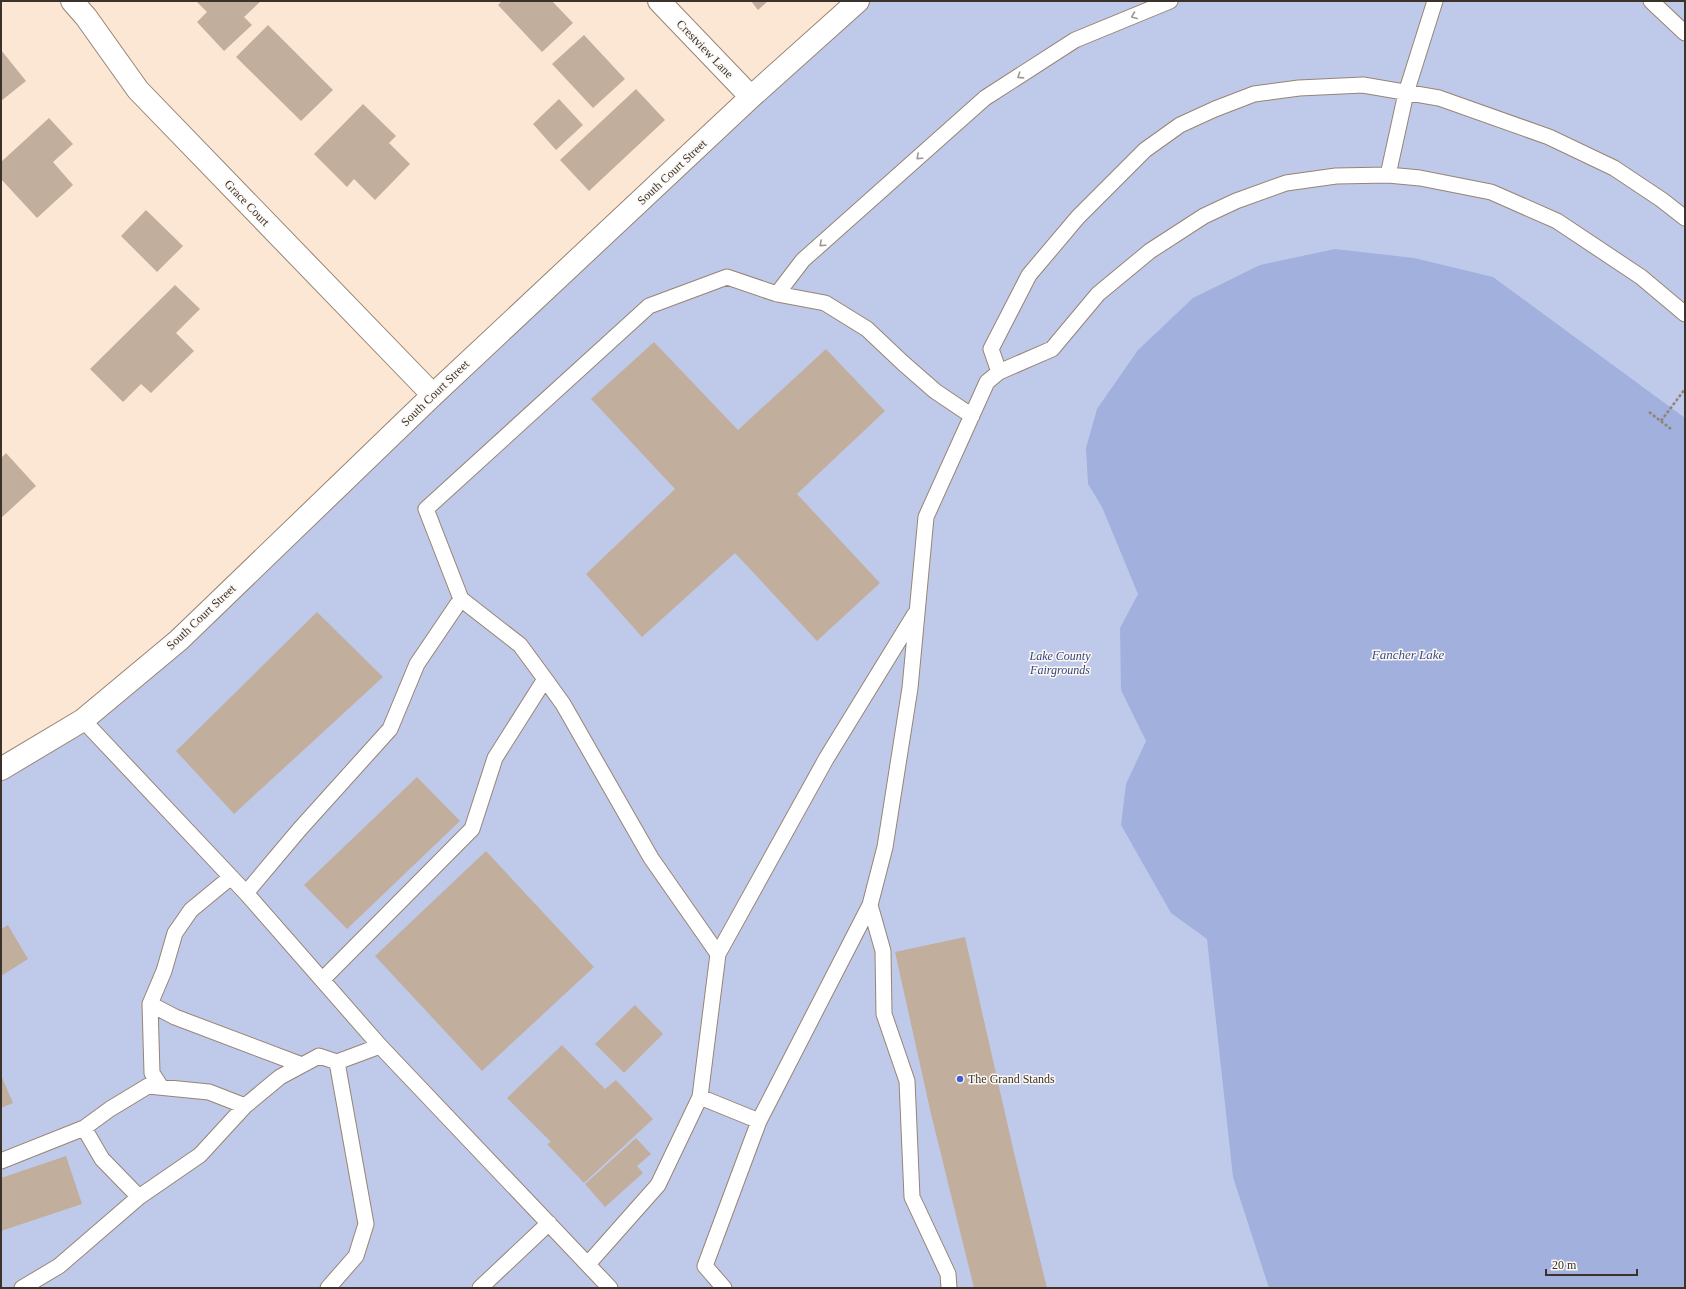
<svg xmlns="http://www.w3.org/2000/svg" width="1686" height="1289" font-family="'Times New Roman',serif">
	<style>
		.green { fill: #bfcaeb }
		.water { fill: #a1b0dc }
		.building { fill: #c2ae9c }
		.lines { fill: none; stroke-linecap: round; stroke-linejoin: round }
		.lane-casing { stroke: #978473; stroke-width: 17 }
		.street-casing { stroke: #978473; stroke-width: 24 }
		.path { stroke: #918477; stroke-width: 2.5; stroke-dasharray: 3 2; stroke-linecap: butt }
		.lane { stroke: #fff; stroke-width: 15 }
		.street { stroke: #fff; stroke-width: 22 }
		.oneway { stroke: #9c9895 }
		.poi-dot { fill: #455dd1; stroke: #fcf8f4; stroke-width: 1.5 }
		.labels { text-anchor: middle; stroke-width: 3; stroke-linejoin: round; paint-order: stroke }
		.street-label { font-size: 12px; fill: #3a322b; stroke: #fcf8f4 }
		.park-label { font-size: 12px; font-style: italic; fill: #34447c; stroke: #fcf8f4 }
		.poi-label { font-size: 12px; fill: #3a322b; stroke: #fcf8f4; text-anchor: start }
		.water-label { font-size: 13px; font-style: italic; fill: #3d4d86; stroke: #fcf8f4 }
	</style>
	<rect width="100%" height="100%" fill="#fce7d4"/>
	<!-- green -->
	<path class="green" d="M859 1H1685V1288H1V763L71 722Z"/>
	<!-- water -->
	<path class="water" d="M1335 249 1414 258 1493 277 1685 418V1288H1269L1233 1177 1207 939 1171 913 1121 825 1126 784 1146 741 1121 690 1120 628 1138 594 1102 507 1088 484 1086 448 1097 409 1138 350 1193 298 1260 265Z"/>
	<!-- building -->
	<path class="building" d="M196 1H261L244 17 252 25 224 51 197 22 207 12Z
		M502 1H552L573 23 542 52 498 5Z
		M751 1H768L758 10Z
		M268 25 333 90 301 121 236 57Z
		M584 35 625 79 593 108 552 64Z
		M1 50 26 81 1 101Z
		M636 89 665 120 589 191 560 160Z
		M559 99 583 125 556 150 533 124Z
		M363 104 396 136 389 143 410 164 375 200 354 179 347 187 314 154Z
		M49 118 73 144 53 162 73 185 37 218 1 179V162Z
		M146 210 183 246 157 272 121 236Z
		M175 285 200 309 176 333 194 351 151 393 141 384 123 402 90 369Z
		M654 342 738 430 826 349 885 411 797 494 880 583 817 641 735 553 642 637 586 574 675 489 591 399Z
		M6 453 36 486 1 518V458Z
		M317 612 383 677 234 814 176 751Z
		M417 777 460 821 347 929 304 885Z
		M486 851 594 967 482 1071 375 956Z
		M8 925 28 959 1 976V929Z
		M965 937 1015 1157 1047 1288H974L931 1114 895 952Z
		M635 1005 663 1034 624 1073 595 1044Z
		M562 1045 605 1089 616 1080 653 1119 584 1183 547 1144 551 1142 507 1098Z
		M1 1075 13 1103 1 1108Z
		M636 1138 651 1154 637 1166 643 1173 605 1207 585 1184Z
		M66 1156 82 1204 1 1231V1178Z"/>
	<g class="lines">
		<!-- lane casing -->
		<g class="lane-casing">
			<path id="lane" d="M1651 1 1685 33
				M1388 175 1406 93 1435 1
				M777 294 803 260 985 98 1075 40 1170 1
				M999 372 991 349 1029 275 1078 217 1145 150 1180 125 1215 109 1254 94 1299 88 1363 85 1439 98 1549 137 1614 168 1662 200 1685 218
				M461 599 520 645 545 679 563 704 651 858 718 954 700 1097 759 1121
				M83 720 246 893 380 1046 610 1288
				M246 893 299 830 390 729 417 664 461 599 426 509 649 306 727 277 777 294 825 303 867 329 903 363 935 391 972 416
				M870 905 883 951 884 1014 907 1081 912 1197 948 1274 949 1288
				M718 954 826 759 915 614
				M322 980 472 829 495 758 545 679
				M150 1004 175 1017 302 1065
				M161 1087 152 1073 150 1004 164 971 175 933 191 910 231 877
				M84 1128 110 1109 148 1086 209 1092 245 1106
				M1 1161 84 1128 102 1159 139 1197 200 1155 245 1106 280 1077 319 1056 337 1062 380 1046
				M588 1264 658 1185 700 1097
				M22 1288 59 1266 139 1197
				M328 1288 356 1256 366 1224 337 1062
				M480 1288 549 1223
				M724 1288 705 1266 759 1121 870 905 885 847 910 688 926 517 987 382 999 372 1052 349 1098 294 1150 251 1204 216 1236 201 1286 183 1336 176 1388 175 1420 178 1491 192 1557 221 1641 277 1685 314"/>
		</g>
		<!-- street casing -->
		<g class="street-casing">
			<path id="street" d="M72 1 86 17 138 90 433 395
				M659 1 751 97
				M1 769 83 720 179 640 433 395 751 97 858 1"/>
		</g>
		<!-- path -->
		<path class="path" d="M1649 412 1671 429
			M1661 421 1685 389"/>
		<!-- lane -->
		<use href="#lane" class="lane"/>
		<!-- street -->
		<use href="#street" class="street"/>
	</g>
	<!-- one-way arrows -->
	<defs><path id="oneway-chevron" d="M-2-3.5L2.5 0L-2 3.5" fill="none" stroke-width="1.6" stroke-linecap="round" stroke-linejoin="round"/></defs>
	<g class="oneway">
		<use href="#oneway-chevron" transform="translate(1134 16) rotate(158)"/>
		<use href="#oneway-chevron" transform="translate(1020 76) rotate(147)"/>
		<use href="#oneway-chevron" transform="translate(919 157) rotate(138)"/>
		<use href="#oneway-chevron" transform="translate(822 244) rotate(138)"/>
	</g>
	<!-- markers -->
	<circle class="poi-dot" cx="960" cy="1079" r="4"/>
	<g class="labels">
		<!-- street labels -->
		<g class="street-label">
			<text transform="translate(705 49) rotate(46)" y="4">Crestview Lane</text>
			<text transform="translate(672 172) rotate(-43)" y="4">South Court Street</text>
			<text transform="translate(247 203) rotate(46)" y="4">Grace Court</text>
			<text transform="translate(435 393) rotate(-44)" y="4">South Court Street</text>
			<text transform="translate(201 617) rotate(-43)" y="4">South Court Street</text>
		</g>
		<!-- park labels -->
		<g class="park-label">
			<text x="1060" y="660">Lake County<tspan x="1060" dy="14">Fairgrounds</tspan></text>
		</g>
		<!-- poi labels -->
		<g class="poi-label">
			<text x="968" y="1083">The Grand Stands</text>
		</g>
		<!-- water labels -->
		<g class="water-label">
			<text x="1408" y="659">Fancher Lake</text>
		</g>
	</g>
	<!-- border -->
	<rect width="1686" height="1289" fill="none" stroke="#3a322b" stroke-width="4"/>
	<!-- scale -->
	<path d="M1546 1269v6h91v-6" fill="none" stroke="#3a322b" stroke-width="2"/>
	<text x="1552" y="1269" font-size="12" fill="#3a322b" stroke="#fcf8f4" stroke-width="3" paint-order="stroke">20 m</text>
</svg>
